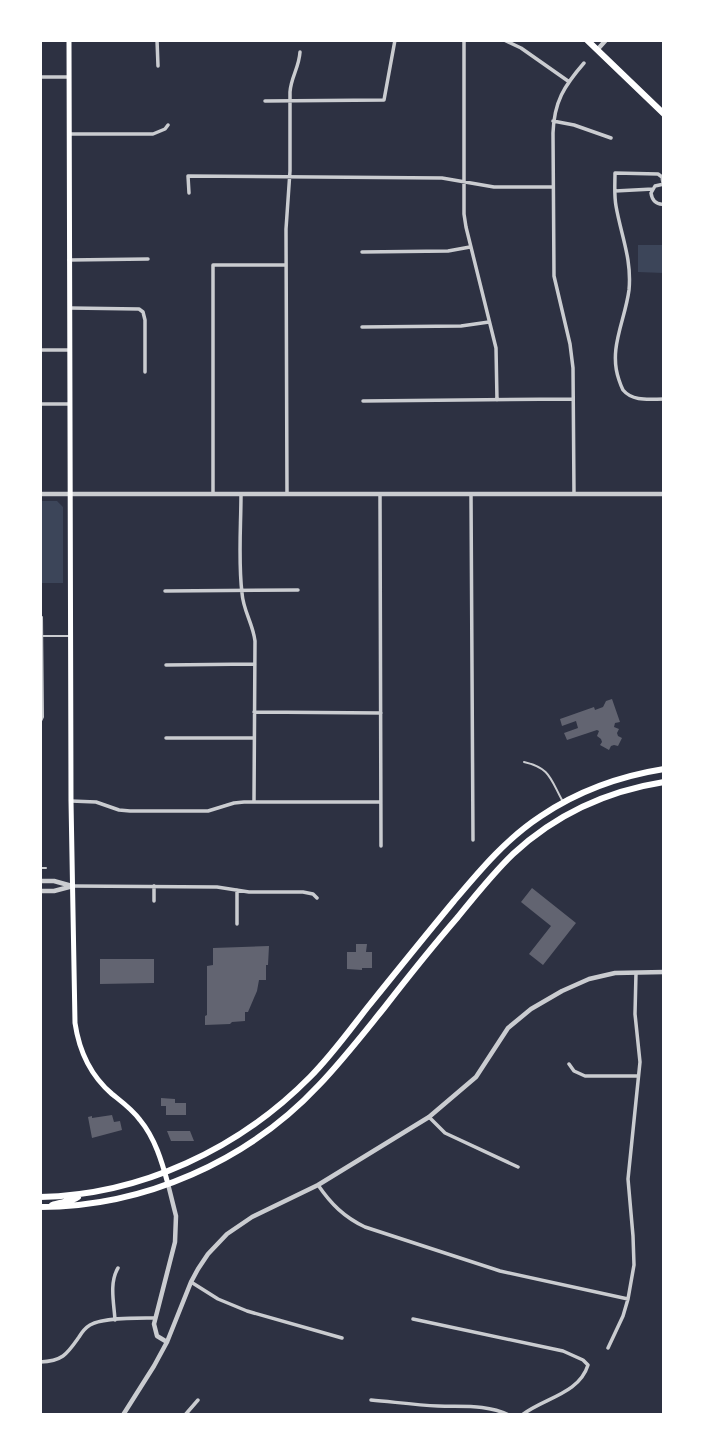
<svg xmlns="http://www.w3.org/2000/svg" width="704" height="1455" font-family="'Noto Sans',sans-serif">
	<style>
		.green { fill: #3c4559 }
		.building { fill: #626471 }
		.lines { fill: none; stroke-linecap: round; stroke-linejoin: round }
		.service { stroke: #caccd0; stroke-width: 2 }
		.minor { stroke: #caccd0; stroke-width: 3.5 }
		.tertiary { stroke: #caccd0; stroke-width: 4.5 }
		.secondary { stroke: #fff; stroke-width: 5 }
		.primary { stroke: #fff; stroke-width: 6 }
	</style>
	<rect width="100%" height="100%" fill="#2d3142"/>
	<!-- green -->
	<path class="green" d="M638 245H664V273L638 272Z
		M40 501H57L63 507V583H40Z"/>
	<!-- building -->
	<path class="building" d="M612 699 620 722 615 723 614 727 619 729 617 733 618 736 622 738 618 746 614 745 611 746 609 750 600 745 602 742 601 739 597 736 599 731 597 730 567 740 564 733 578 728 576 721 562 726 560 719 594 707 595 710 603 707 606 701Z
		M532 888 576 923 543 965 529 954 551 926 521 902Z
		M356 944H367L366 952H372V968H362V970L347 969V952H356Z
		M269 946 268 965H266V980H259L257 991 248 1012H245V1021L232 1022 230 1024 205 1025V1016L207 1015V966L213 965V948Z
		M100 959H154V983L100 984Z
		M161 1098 175 1099V1103H186V1115H166V1106H161Z
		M112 1115 114 1122 120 1121 122 1130 92 1138 88 1117 92 1116V1118Z
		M167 1131H190L194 1141H171Z"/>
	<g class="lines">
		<!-- service -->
		<path class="service" d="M40 636H69
			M40 723 43 717 42 617
			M524 762C550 768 550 778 562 800
			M40 868H46"/>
		<!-- minor -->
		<path class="minor" d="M157 40 158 66
			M464 40V214L466 227 496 348 497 400
			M504 40 521 48 568 81
			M40 77H69
			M265 101 384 100 395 40
			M553 121 574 125 611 138
			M69 134H153L165 129 168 125
			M663 183 662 177 658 174 615 173C615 184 614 195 616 206 621 235 632 259 629 290 625 321 608 349 619 380 620 383 622 388 623 390 633 402 650 399 664 399
			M664 184 655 186 651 193C652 200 656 205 664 204
			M615 191 653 189
			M189 193 188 176 442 178 494 187H553
			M362 252 448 251 470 247
			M69 260 148 259
			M70 308 139 309 143 312 145 320V372
			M362 327 461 326 489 322
			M40 350H70
			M363 401 573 399
			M40 404H70
			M213 494V265H286
			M241 494C241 526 238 561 242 593 243 610 253 624 255 641L254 801
			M287 494 286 229 290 171V92C291 77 299 68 300 52
			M380 494 381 846
			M471 494 473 840
			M574 494 573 368 570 344 554 276 553 133C554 102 564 86 584 63
			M165 591 298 590
			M166 665 255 664
			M254 712 381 713
			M166 738H254
			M71 801 96 802 119 810 130 811H208L234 803 244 802H381
			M73 886 217 887 249 892H303L313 894 317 898
			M154 886V901
			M237 924V890
			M569 1064 574 1071 585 1076H638
			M429 1117 445 1133 518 1167
			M318 1185C331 1204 344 1217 365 1227L500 1271 628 1299
			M191 1282 218 1299 247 1311 342 1338
			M413 1319 563 1351 583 1360 588 1365C579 1394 544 1398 522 1415
			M115 1320C114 1303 109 1283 118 1268
			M608 1348 623 1316 628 1299 634 1265 633 1236 628 1179 640 1062 635 1014 636 973
			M40 1362C63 1361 67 1354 79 1337 82 1332 85 1328 90 1325 103 1317 139 1318 155 1318
			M371 1400C394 1402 416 1405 438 1406 463 1407 486 1404 509 1415
			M185 1415 198 1400"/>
		<!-- tertiary -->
		<path class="tertiary" d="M597 50 606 40
			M40 494H664
			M40 881H54L72 886
			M40 891H54L73 886
			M167 1342 157 1336 154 1324 175 1242 176 1216 168 1184
			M123 1415 154 1366 167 1342 191 1282 198 1269 208 1254 227 1234 252 1217 318 1185 429 1117 476 1077 508 1028 531 1009 562 991 589 979 615 973 664 972"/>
		<!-- secondary -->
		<path class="secondary" d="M69 40 71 801 75 1023C79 1050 91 1076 112 1094 122 1102 132 1109 140 1120 155 1138 162 1162 168 1184"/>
		<!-- primary -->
		<path class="primary" d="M587 40 664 114
			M40 1197C141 1195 239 1149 310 1077 331 1056 349 1031 367 1008 396 972 425 936 454 901 481 869 506 839 541 816 578 791 620 776 664 769
			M52 1205C60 1202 71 1202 78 1197
			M40 1207C144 1207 248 1161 319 1085 342 1061 363 1034 384 1008 408 977 432 947 457 918 475 896 493 873 513 854 555 815 607 791 664 782"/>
	</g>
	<!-- border -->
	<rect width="704" height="1455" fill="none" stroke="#ffffff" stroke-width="84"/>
</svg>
